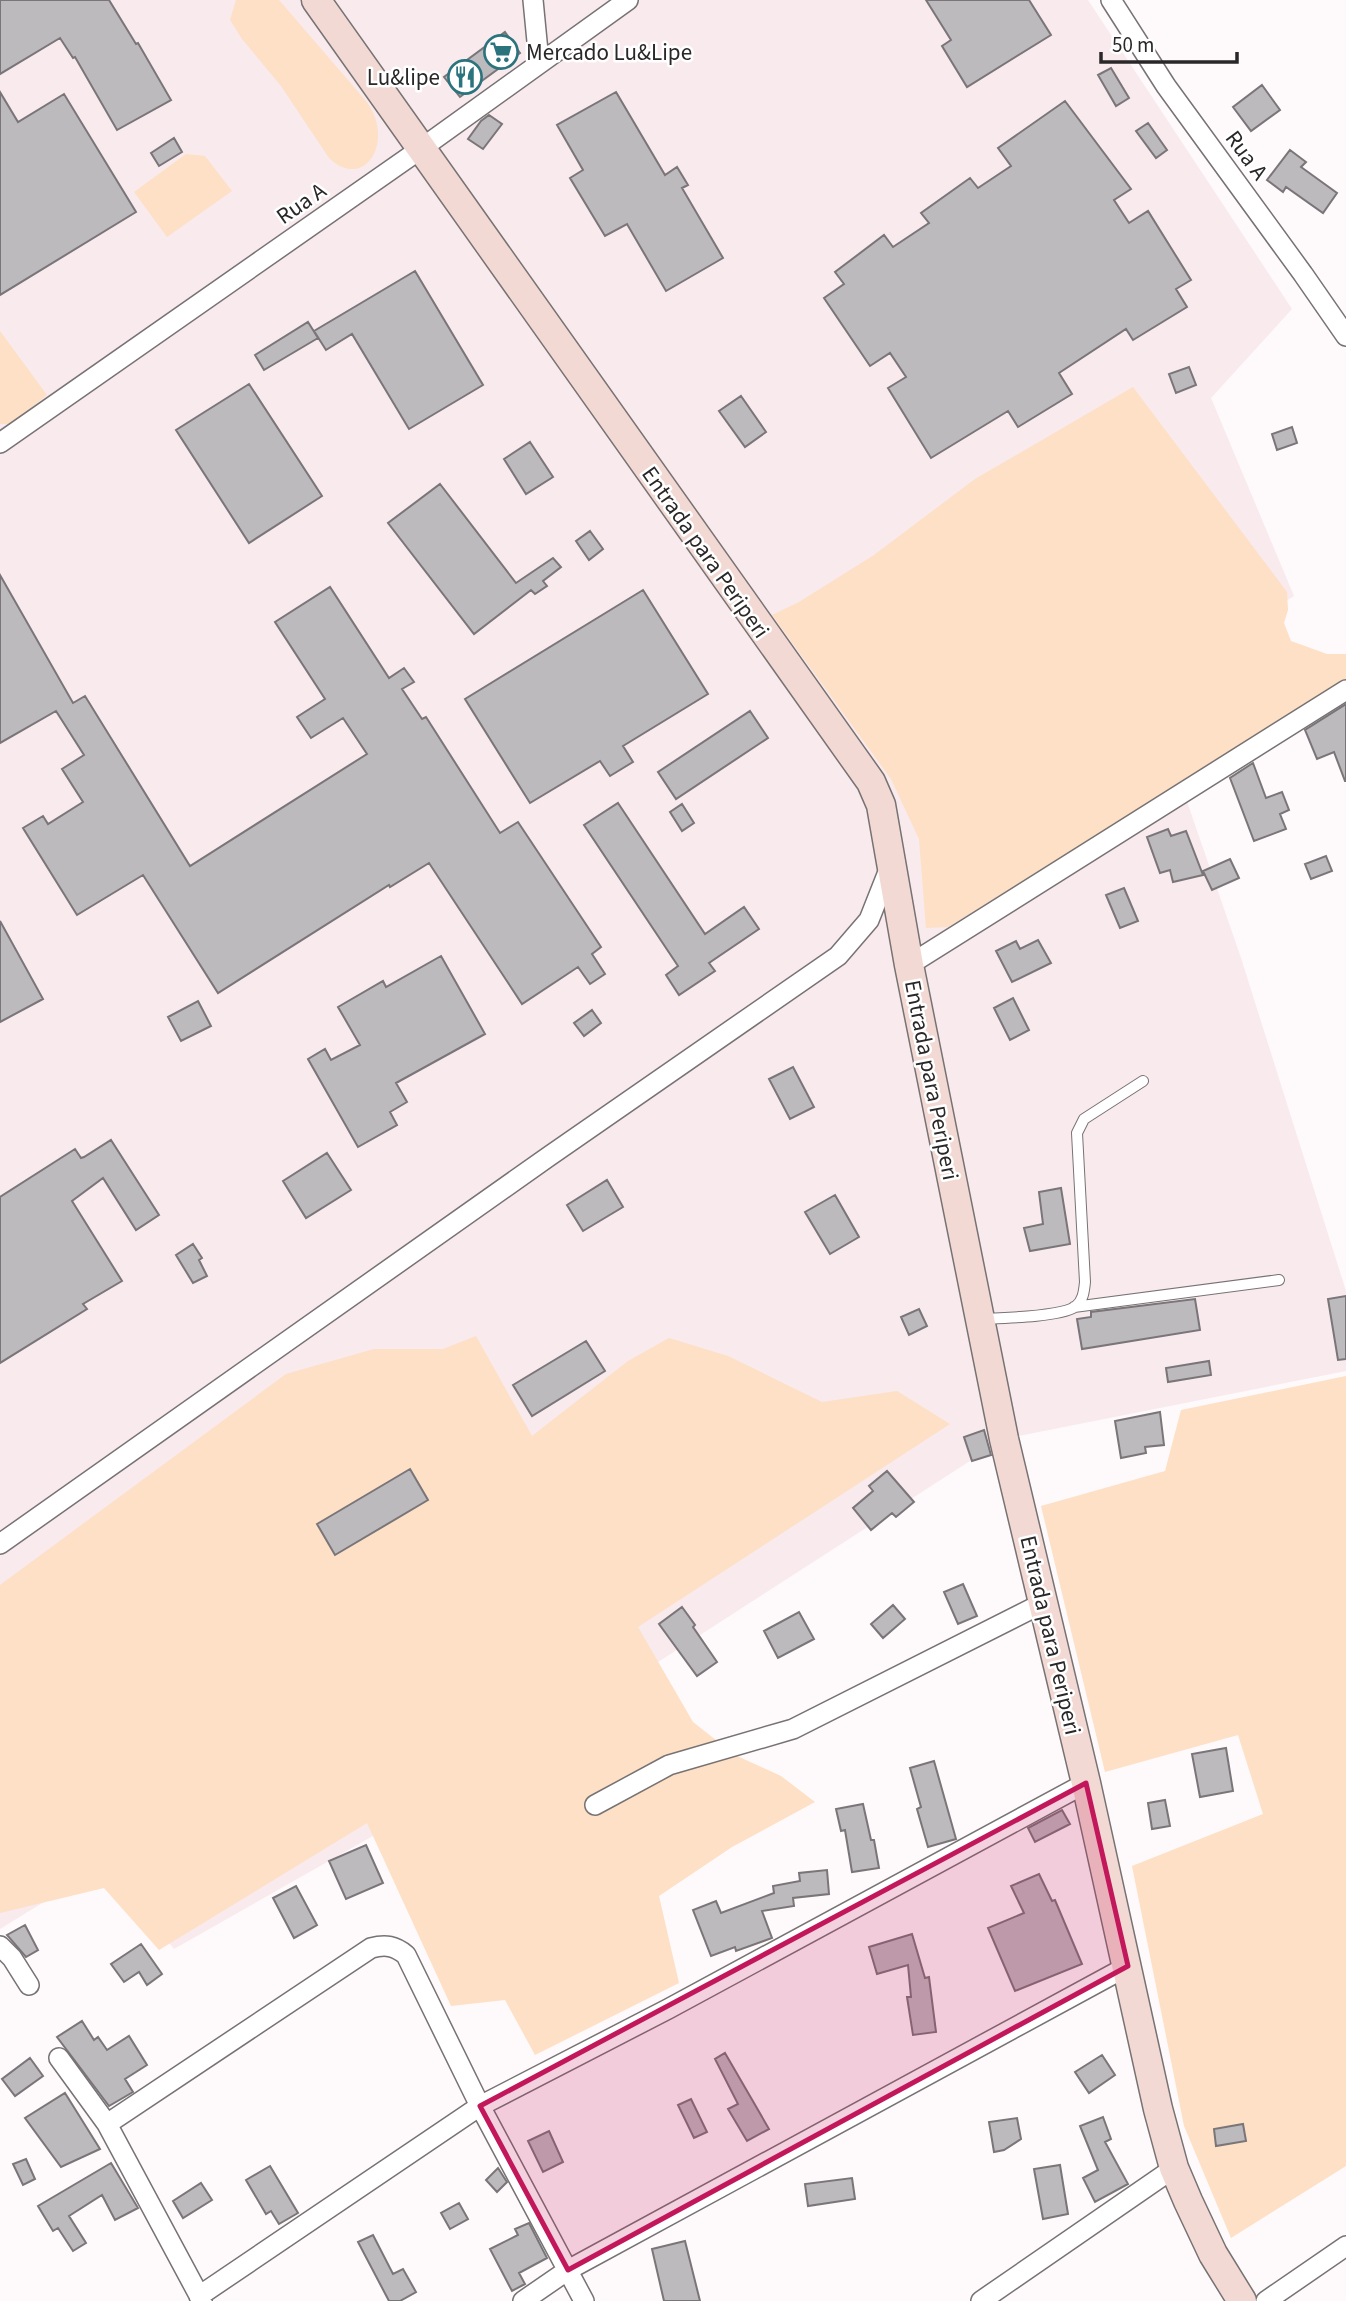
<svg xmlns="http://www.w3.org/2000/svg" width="1346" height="2301" font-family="'Source Sans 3',sans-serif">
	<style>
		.built { fill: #f8eaed }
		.green { fill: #fde0c5 }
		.building { fill: #bdbabd; stroke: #797578; stroke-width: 2 }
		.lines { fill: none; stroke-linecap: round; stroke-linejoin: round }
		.lane-casing { stroke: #777273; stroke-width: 12 }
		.street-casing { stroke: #777273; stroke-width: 22 }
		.secondary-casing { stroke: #777273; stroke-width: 31 }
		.lane { stroke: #fff; stroke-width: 10 }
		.street { stroke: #fff; stroke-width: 19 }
		.secondary { stroke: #f3d9d3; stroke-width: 28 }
		.marked { fill: #c2185b; fill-opacity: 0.2; stroke: #c2185b; stroke-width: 5; stroke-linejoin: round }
		.labels { text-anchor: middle; stroke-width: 5; stroke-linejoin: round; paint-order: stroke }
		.poi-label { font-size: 23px; fill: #292727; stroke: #fff; text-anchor: start }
		.street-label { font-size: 23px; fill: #292727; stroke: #fff }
	</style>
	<rect width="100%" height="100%" fill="#fef9fa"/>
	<!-- built -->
	<path class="built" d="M0 0H1088L1292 309 1211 398 1294 596 1259 617 1184 793 1241 958 1346 1291V1371L1004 1439 503 1762 174 1949 107 1863 0 1929Z"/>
	<!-- green -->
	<path class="green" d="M236 0H279L366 101C396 140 365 192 329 158L281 86 242 39 230 20Z
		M186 154 205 156 232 191 167 237 134 192Z
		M0 331 47 395 11 424H0Z
		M1133 387 1287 592 1288 610 1284 623 1291 641 1327 654H1346V683L948 927 926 928 919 839 891 779 772 615 799 602 874 555 975 479Z
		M476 1336 532 1436 628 1361 669 1338 728 1356 822 1402 897 1391 950 1424 638 1627 693 1722 735 1755 781 1776 815 1802 732 1847 659 1896 679 1983 535 2055 505 2000 451 2006 367 1823 159 1950 104 1888 0 1913V1585L286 1374 374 1349H443Z
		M1346 1376V2166L1231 2238 1184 2126 1132 1866 1263 1814 1238 1735 1105 1772 1041 1506 1165 1471 1181 1410Z"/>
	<!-- building -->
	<path class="building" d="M0 0H109L136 44 138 43 171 100 117 130 75 57 73 58 60 38 0 74Z
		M926 0H1029L1051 35 967 87 942 46 951 40Z
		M505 32 520 53 460 97 444 77Z
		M1111 68 1129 98 1116 106 1098 75Z
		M1262 85 1280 110 1251 131 1233 107Z
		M0 92 18 122 64 94 136 212 0 295Z
		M616 92 665 175 677 167 688 185 682 188 723 258 666 291 627 224 605 236 570 178 583 170 557 125Z
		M1065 101 1131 189 1114 200 1129 223 1148 211 1191 280 1176 289 1187 307 1133 340 1126 329 1059 373 1072 394 1018 427 1008 411 931 458 888 388 906 377 890 353 870 366 824 298 844 284 835 272 884 235 893 247 929 223 921 213 970 178 978 188 1011 166 998 148Z
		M489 115 502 124 483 149 468 139 481 121Z
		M1148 123 1167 150 1156 158 1136 131Z
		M174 138 182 152 159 166 151 153Z
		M1290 150 1306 162 1301 167 1337 193 1323 213 1286 187 1283 192 1267 180Z
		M415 271 483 385 409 429 352 334 326 350 314 331Z
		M308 322 318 338 264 370 255 355Z
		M1189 367 1196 385 1176 393 1169 374Z
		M249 384 322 496 249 543 176 430Z
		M741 396 766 432 745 447 719 411Z
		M1292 427 1297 443 1277 450 1272 434Z
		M530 442 553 477 526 494 504 459Z
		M440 484 516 583 553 558 561 567 543 581 547 586 535 594 531 590 474 634 388 523Z
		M590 531 603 549 589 560 576 541Z
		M0 575 73 703 85 696 190 866 367 754 343 718 311 738 297 717 325 699 275 622 330 587 389 678 404 668 414 682 402 689 422 719 426 717 500 833 518 822 601 947 592 954 605 974 590 984 578 967 522 1004 429 863 390 887 389 885 218 993 143 875 77 915 23 828 43 816 48 824 83 802 62 769 84 755 56 711 0 743Z
		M643 590 708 694 623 746 633 762 610 776 600 761 530 803 465 699Z
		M1346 704V781H1345L1334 752 1317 759 1305 730Z
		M750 711 768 738 676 799 658 772Z
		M1253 763 1266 798 1282 792 1289 810 1280 814 1286 829 1254 841 1230 778Z
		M618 803 705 934 744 907 759 929 709 963 715 971 679 995 666 975 678 966 584 825Z
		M682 804 694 823 682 831 670 812Z
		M1168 829 1171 836 1186 831 1203 875 1173 882 1170 870 1160 873 1147 837Z
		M1326 856 1332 871 1311 879 1305 864Z
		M1230 859 1239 878 1212 890 1203 871Z
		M1124 888 1138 921 1120 928 1106 895Z
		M0 921 43 999 0 1022Z
		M1038 940 1051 963 1012 982 996 951 1016 941 1020 949Z
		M441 956 485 1034 396 1083 407 1102 390 1112 397 1125 358 1147 308 1059 325 1049 331 1060 360 1045 338 1007 383 981 386 987Z
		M1013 998 1029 1030 1010 1040 994 1008Z
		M198 1001 211 1026 181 1041 168 1017Z
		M592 1010 601 1023 584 1036 574 1023Z
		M793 1067 814 1107 790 1119 769 1079Z
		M111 1140 159 1215 136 1230 103 1178 72 1201 122 1281 83 1304 87 1309 0 1363V1197L75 1149 81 1158 84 1157Z
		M327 1153 351 1190 306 1218 283 1181Z
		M607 1180 623 1207 583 1231 567 1205Z
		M1061 1188 1070 1244 1030 1251 1024 1228 1043 1224 1039 1192Z
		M835 1195 859 1237 830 1254 805 1212Z
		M193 1244 202 1258 199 1260 207 1276 193 1283 176 1255Z
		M1346 1296V1359L1338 1360 1328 1299Z
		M1195 1299 1200 1330 1082 1349 1077 1319 1091 1317V1312Z
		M919 1309 927 1326 909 1335 901 1317Z
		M586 1341 605 1371 532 1416 513 1385Z
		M1209 1361 1211 1375 1168 1382 1166 1368Z
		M1160 1412 1164 1445 1145 1447 1146 1453 1121 1458 1115 1421Z
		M984 1430 991 1455 972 1461 964 1437Z
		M410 1469 428 1500 335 1555 317 1524Z
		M887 1471 914 1502 896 1517 892 1513 871 1530 853 1508 873 1491 869 1486Z
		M963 1584 977 1616 958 1624 944 1592Z
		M893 1605 905 1619 883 1638 871 1624Z
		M682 1607 695 1625 693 1627 717 1662 697 1676 659 1624Z
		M799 1612 814 1639 778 1658 764 1631Z
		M1226 1748 1233 1791 1200 1797 1192 1754Z
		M934 1761 956 1839 928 1847 917 1809 921 1807 910 1768Z
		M1165 1800 1170 1826 1152 1829 1148 1803Z
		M863 1804 871 1840H874L879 1868 852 1872 845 1830 841 1831 836 1809Z
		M1062 1810 1070 1824 1035 1842 1028 1828Z
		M366 1845 383 1883 346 1899 329 1861Z
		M827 1870 829 1894 793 1898 794 1906 762 1911 772 1938 736 1951 735 1947 711 1956 693 1910 716 1901 721 1913 774 1893 773 1886 800 1881 799 1873Z
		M1039 1874 1052 1901 1055 1900 1082 1964 1015 1991 988 1928 1024 1913 1011 1886Z
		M296 1886 317 1925 294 1938 273 1898Z
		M25 1925 38 1950 26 1957 7 1935Z
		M912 1934 925 1978 929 1977 936 2032 913 2035 907 1997H911L908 1965 877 1974 869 1947Z
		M141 1944 162 1974 147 1985 139 1972 124 1982 111 1964Z
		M82 2021 94 2040 98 2037 107 2050 129 2036 147 2065 125 2079 133 2092 109 2106 57 2037Z
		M725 2053 769 2129 747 2141 728 2109 738 2104 715 2059Z
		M1102 2055 1115 2075 1089 2093 1075 2072Z
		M30 2058 43 2076 15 2096 2 2079Z
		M65 2093 100 2149 61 2167 25 2118Z
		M691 2099 707 2132 694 2138 678 2105Z
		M1103 2117 1111 2139 1105 2142 1128 2184 1095 2202 1083 2178 1098 2170 1080 2126Z
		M1017 2118 1021 2139 1004 2150 994 2152 989 2122Z
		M1243 2124 1246 2141 1216 2146 1214 2129Z
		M549 2131 563 2162 543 2172 528 2141Z
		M26 2159 35 2179 23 2185 13 2164Z
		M111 2163 138 2208 115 2220 102 2195 69 2216 86 2243 73 2251 58 2228 53 2231 38 2206Z
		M1060 2165 1068 2214 1043 2219 1034 2169Z
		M270 2166 298 2213 279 2224 271 2211 266 2214 246 2180Z
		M498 2168 507 2182 497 2192 486 2180Z
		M852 2178 855 2199 808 2206 805 2184Z
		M201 2183 212 2200 183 2218 173 2201Z
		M459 2203 468 2219 450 2229 441 2213Z
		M529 2223 547 2258 519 2273 525 2284 512 2291 490 2249 518 2235 515 2229Z
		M373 2235 393 2274 403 2269 416 2292 400 2301H389L358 2242Z
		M685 2241 700 2301H664L652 2249Z"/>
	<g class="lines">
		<!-- lane casing -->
		<g class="lane-casing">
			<path id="lane" d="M1074 1307 1279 1280
				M981 1319C1002 1318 1059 1317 1075 1307 1083 1301 1084 1292 1085 1282L1077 1133 1084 1119 1143 1081"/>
		</g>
		<!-- street casing -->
		<g class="street-casing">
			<path id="street" d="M533 0 539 62
				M1111 0 1166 86 1303 274 1346 336
				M0 443 422 148 628 0
				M909 965 1346 690
				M0 1544 548 1157 838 956 869 920 890 867
				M595 1805 669 1765 793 1729 1043 1603
				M0 1946 12 1958 29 1985
				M59 2058 107 2124 202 2301
				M107 2124 371 1948C386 1944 395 1946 406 1955L480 2106 584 2301
				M199 2296 480 2106 668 2009 1086 1783
				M523 2301 568 2270 1128 1966
				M981 2301 1174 2168
				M1266 2301 1346 2246"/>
		</g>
		<!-- secondary casing -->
		<g class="secondary-casing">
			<path id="secondary" d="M316 0 871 782 881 805 909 965 1004 1439 1086 1783 1158 2109 1174 2168 1188 2201 1213 2254 1242 2301"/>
		</g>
		<!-- lane -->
		<use href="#lane" class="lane"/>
		<!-- street -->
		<use href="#street" class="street"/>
		<!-- secondary -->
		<use href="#secondary" class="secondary"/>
	</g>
	<!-- marked area -->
	<path class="marked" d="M1086 1783 1128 1966 568 2270 480 2106Z"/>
	<!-- icons -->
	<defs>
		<g id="supermarket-ring" transform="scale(1.75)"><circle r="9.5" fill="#fff" stroke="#2b737d" stroke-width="1.5"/><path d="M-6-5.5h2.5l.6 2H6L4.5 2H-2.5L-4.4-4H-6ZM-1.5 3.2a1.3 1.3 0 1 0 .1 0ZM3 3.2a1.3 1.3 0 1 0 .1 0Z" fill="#2b737d"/></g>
		<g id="restaurant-ring" transform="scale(1.75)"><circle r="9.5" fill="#fff" stroke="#2b737d" stroke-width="1.5"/><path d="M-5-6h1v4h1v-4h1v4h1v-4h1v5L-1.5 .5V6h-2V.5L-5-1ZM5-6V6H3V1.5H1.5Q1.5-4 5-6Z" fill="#2b737d"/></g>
	</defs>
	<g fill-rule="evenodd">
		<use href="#supermarket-ring" x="501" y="52"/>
		<use href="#restaurant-ring" x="465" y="77"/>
	</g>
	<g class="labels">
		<!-- poi labels -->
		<g class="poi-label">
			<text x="526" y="60">Mercado Lu&amp;Lipe</text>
			<text x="440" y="85" text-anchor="end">Lu&amp;lipe</text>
		</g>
		<!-- street labels -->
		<g class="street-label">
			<text transform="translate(1247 155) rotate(54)" y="8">Rua A</text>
			<text transform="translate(301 203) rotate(-35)" y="8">Rua A</text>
			<text transform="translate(706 552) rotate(55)" y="8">Entrada para Periperi</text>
			<text transform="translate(932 1080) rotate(79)" y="8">Entrada para Periperi</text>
			<text transform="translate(1051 1635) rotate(77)" y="8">Entrada para Periperi</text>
		</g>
	</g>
	<!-- scale -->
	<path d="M1101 52v10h136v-10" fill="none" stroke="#292727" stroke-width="3.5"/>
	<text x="1112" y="52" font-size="21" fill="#292727" stroke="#ffffff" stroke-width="5" paint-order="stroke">50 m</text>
</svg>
